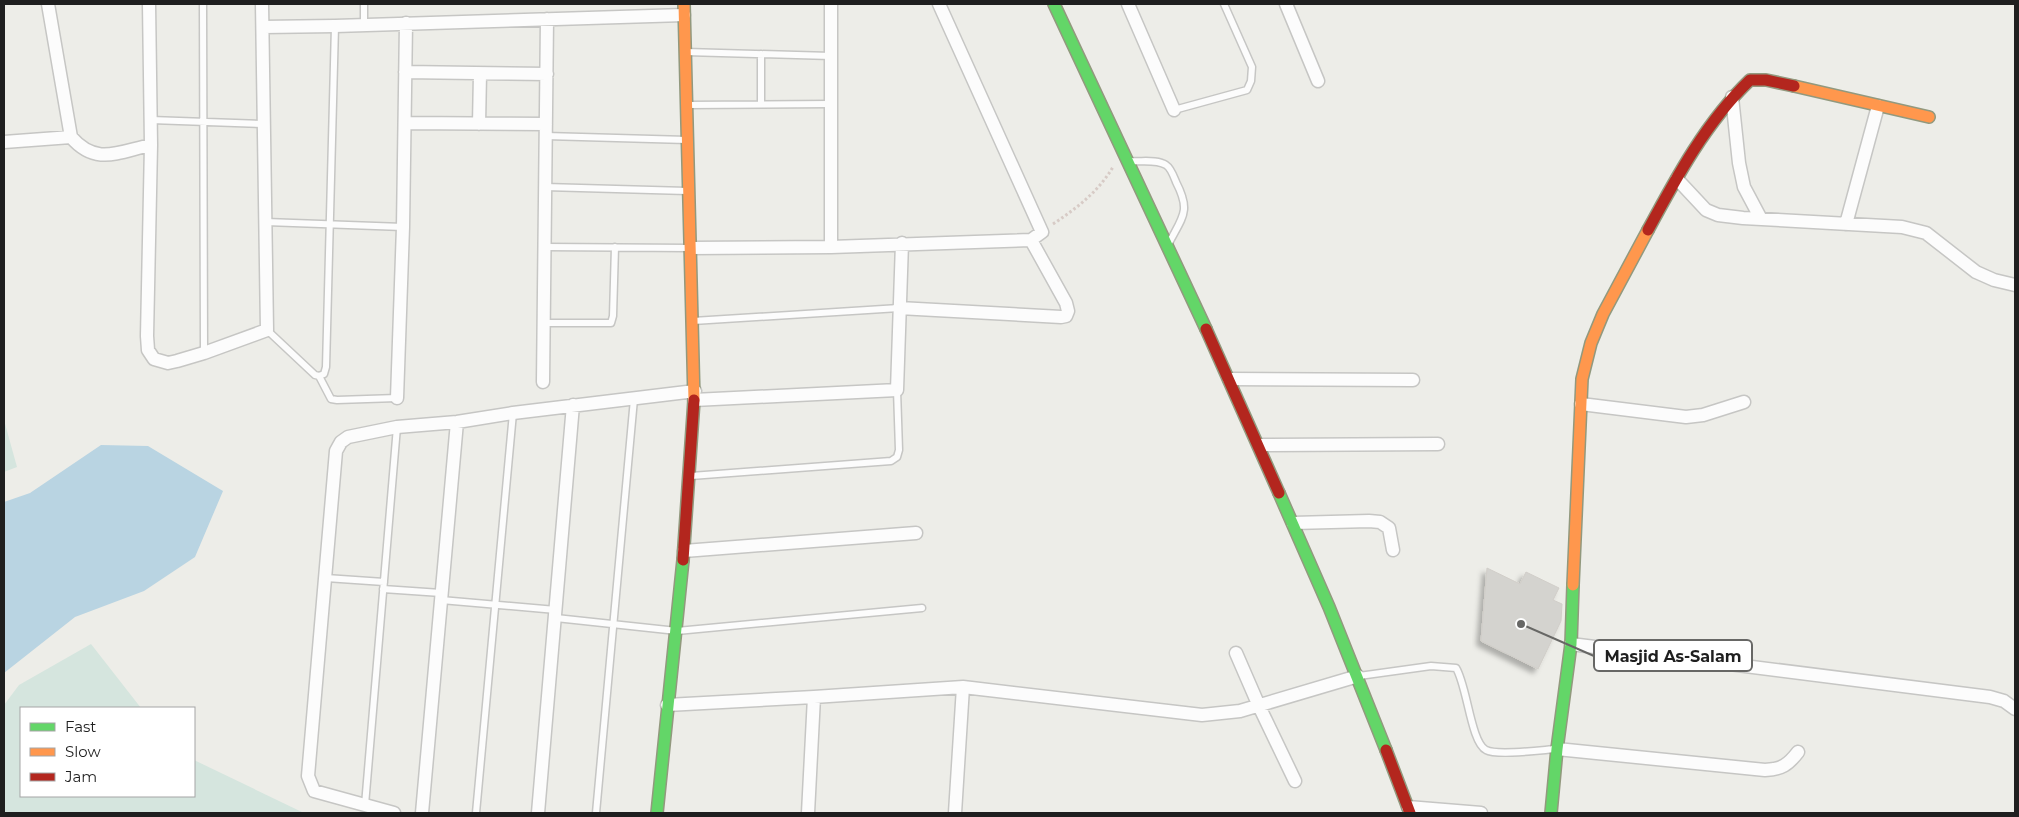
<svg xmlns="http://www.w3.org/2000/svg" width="2019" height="817" font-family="Montserrat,sans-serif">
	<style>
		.wetland { fill: #d5e5de }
		.water { fill: #b9d4e2 }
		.building { fill: #d4d3cf; stroke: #d1cec9; filter: url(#shadow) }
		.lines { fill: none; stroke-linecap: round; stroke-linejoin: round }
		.lane-casing { stroke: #c6c6c4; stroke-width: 9 }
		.street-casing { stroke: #c6c6c4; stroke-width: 15 }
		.fast-casing { stroke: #92997e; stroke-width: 14 }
		.slow-casing { stroke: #92997e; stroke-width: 14 }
		.jam-casing { stroke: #92997e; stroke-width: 14 }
		.path { stroke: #d7cbc6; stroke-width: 3; stroke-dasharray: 2.5 2.5; stroke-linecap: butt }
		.lane { stroke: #fcfcfc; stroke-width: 6 }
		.street { stroke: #fcfcfc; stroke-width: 12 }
		.fast { stroke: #63d668; stroke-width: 11 }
		.slow { stroke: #ff974d; stroke-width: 11 }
		.jam { stroke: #b3261e; stroke-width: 11 }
		.leader { fill: none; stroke: #676765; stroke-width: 2 }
		.callout-dot { fill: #676765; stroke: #fff; stroke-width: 2 }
		.callout { fill: #fff; stroke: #676765; stroke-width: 2 }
		.callout-label { font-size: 16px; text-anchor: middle; font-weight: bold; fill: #1f1f1f }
	</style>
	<defs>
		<filter id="shadow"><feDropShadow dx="-4.5" dy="4.5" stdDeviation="2.5" flood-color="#0004"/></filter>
	</defs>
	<rect width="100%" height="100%" fill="#edede8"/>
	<!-- wetland -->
	<path class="wetland" d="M4 420 17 467 4 472Z
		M91 644 141 708H21V796H194V760L304 813H4V705L19 685Z"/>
	<!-- water -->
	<path class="water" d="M101 445 148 446 223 491 195 557 144 591 75 617 4 673V502L30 493Z"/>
	<!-- building -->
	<path class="building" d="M1487 568 1520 584 1526 572 1559 588 1553 600 1562 604 1561 621 1538 669 1481 641Z"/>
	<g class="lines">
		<!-- lane casing -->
		<g class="lane-casing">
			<path id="lane" d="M203 4 204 353
				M364 24V4
				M686 52 831 56
				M761 54V104
				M687 105 831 104
				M1174 110 1247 90 1251 81 1252 67 1224 4
				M151 120 264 124
				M546 136 687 140
				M1131 161C1141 162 1157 159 1166 165 1171 168 1174 177 1176 182 1191 211 1183 216 1169 243
				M545 187 687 191
				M266 222 403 227
				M545 247 690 248
				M693 321 899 308
				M544 323H611L613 316 615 247
				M267 330 315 375 319 376 324 374 326 367 335 26
				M319 376 331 399 337 400 397 398
				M691 476 891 461 897 457 899 450 897 390
				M326 578 384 582
				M383 589 441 593
				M441 600 556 610
				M556 618 677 631 922 608
				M1359 676 1431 666 1456 668C1467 685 1471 743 1486 750 1497 756 1542 750 1556 749
				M365 805 397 427
				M476 813 513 413
				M596 813 634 399"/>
		</g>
		<!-- street casing -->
		<g class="street-casing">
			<path id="street" d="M48 4 71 137C96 166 118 152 151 145
				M149 4 151 145 147 336 148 350 154 359 168 363 177 361 204 353 267 330 262 4
				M831 4V247
				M1128 4 1174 110
				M1286 4 1318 81
				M263 27 335 26 684 15
				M405 72 547 74
				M1732 97 1739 163 1744 187 1761 219
				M405 123 546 124
				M479 124 480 74
				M4 142 71 137
				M1677 179 1706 210 1718 215 1743 218 1902 227 1926 233 1976 272 1994 280 2015 285
				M1846 224 1878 106
				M690 248 831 247 1031 240 1042 232 939 4
				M899 308 1061 317 1066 316 1068 311 1066 303 1031 240
				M1229 379 1413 380
				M543 382 547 19
				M397 398 403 227 406 23
				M694 400 897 390 902 243
				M1581 404 1686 417 1703 415 1744 402
				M1260 445 1438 444
				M1293 523 1369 521 1380 522 1389 528 1393 550
				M684 551 916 533
				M1571 644 1990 697 2004 701 2015 709
				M1236 653 1259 706 1295 781
				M667 705 814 697 963 687 1202 715 1240 711 1358 676
				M1557 749 1765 770C1782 769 1788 765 1798 752
				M1408 807 1481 813
				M394 813 314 791 308 776 336 451 341 442 348 437 397 427 457 422 513 413 695 391
				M422 813 457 422
				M538 813 573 405
				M808 813 814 697
				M955 813 963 687"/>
		</g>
		<!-- fast casing -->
		<g class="fast-casing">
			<path id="fast" d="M1054 4 1206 329
				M1279 493 1329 607 1386 750
				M657 813 683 560
				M1551 813 1557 749 1571 644 1573 585"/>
		</g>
		<!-- slow casing -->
		<g class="slow-casing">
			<path id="slow" d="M684 4 694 400
				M1794 86 1929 117
				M1573 585 1582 379 1591 343 1603 314 1648 230"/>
		</g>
		<!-- jam casing -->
		<g class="jam-casing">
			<path id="jam" d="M1648 230C1676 178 1706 122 1750 80H1766L1794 86
				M1206 329 1279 493
				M683 560 694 400
				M1386 750 1410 813"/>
		</g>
		<!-- path -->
		<path class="path" d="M1053 224C1077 208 1098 192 1113 167"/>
		<!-- lane -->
		<use href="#lane" class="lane"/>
		<!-- street -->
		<use href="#street" class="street"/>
		<!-- fast -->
		<use href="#fast" class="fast"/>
		<!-- slow -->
		<use href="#slow" class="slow"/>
		<!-- jam -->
		<use href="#jam" class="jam"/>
	</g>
	<!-- callouts -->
	<path class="leader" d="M1521 624L1594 656"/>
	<circle class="callout-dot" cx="1521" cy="624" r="5"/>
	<rect class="callout" x="1594" y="640" width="158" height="31" rx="5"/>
	<g class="callout-label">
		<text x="1673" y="662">Masjid As-Salam</text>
	</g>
	<!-- border -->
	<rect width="2019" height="817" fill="none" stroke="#1f1f1f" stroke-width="10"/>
	<!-- legend -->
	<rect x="20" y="707" width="175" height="90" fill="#ffffff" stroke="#a5a5a5"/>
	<rect x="30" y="723" width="25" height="8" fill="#63d668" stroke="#a5a5a5"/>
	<text x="65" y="732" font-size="15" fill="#1f1f1f">Fast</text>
	<rect x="30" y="748" width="25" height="8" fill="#ff974d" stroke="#a5a5a5"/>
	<text x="65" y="757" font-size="15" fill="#1f1f1f">Slow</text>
	<rect x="30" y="773" width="25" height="8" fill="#b3261e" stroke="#a5a5a5"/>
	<text x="65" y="782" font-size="15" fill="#1f1f1f">Jam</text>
</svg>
